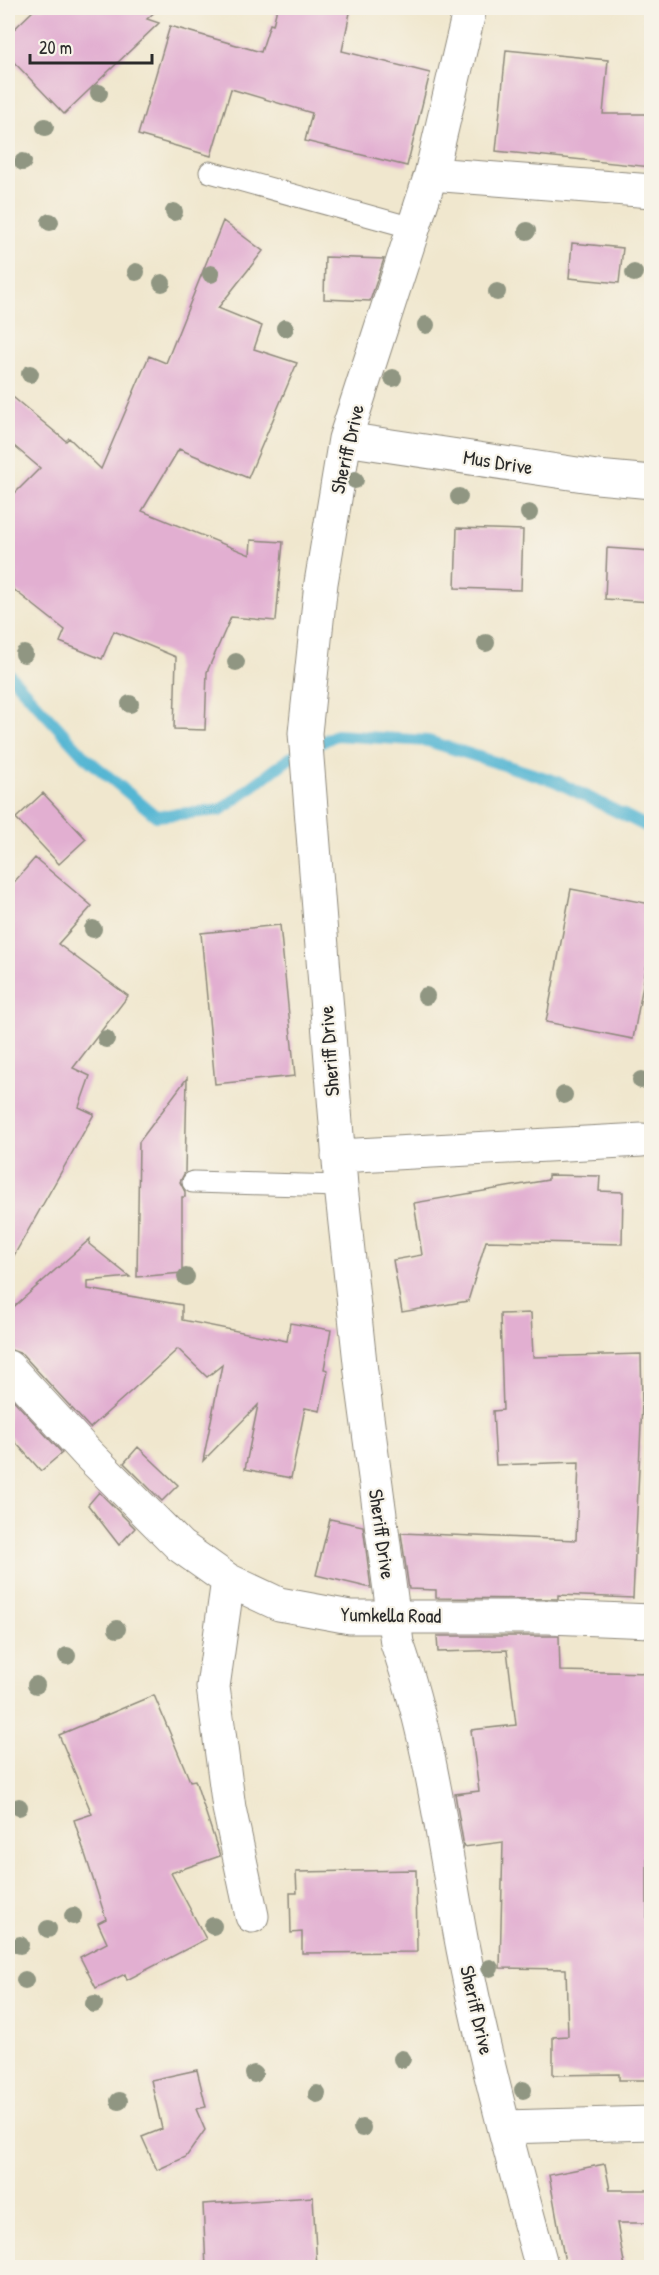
<svg xmlns="http://www.w3.org/2000/svg" width="659" height="2275" font-family="'Patrick Hand',sans-serif">
	<style>
		.lines { fill: none; stroke-linecap: round; stroke-linejoin: round }
		.stream { stroke: #54b6d3; stroke-width: 12 }
		.building { fill: #e2afd1 }
		.service-casing { stroke: #8e897c; stroke-width: 23 }
		.minor-casing { stroke: #8e897c; stroke-width: 35 }
		.service { stroke: #fff; stroke-width: 21 }
		.minor { stroke: #fff; stroke-width: 33 }
		.tree { fill: #909682 }
		.labels { text-anchor: middle; stroke-width: 4.5; stroke-linejoin: round; paint-order: stroke }
		.street-label { font-size: 20px; fill: #2b2b2b; stroke: #f7f3e8 }
	</style>
	<rect width="100%" height="100%" fill="#f7f3e8"/>
	<filter id="ink" filterUnits="userSpaceOnUse"><feTurbulence type="fractalNoise" baseFrequency=".0167" numOctaves="2"/><feDisplacementMap in="SourceGraphic" scale="12" xChannelSelector="R" yChannelSelector="G"/><feConvolveMatrix kernelMatrix="1 2 1 2 8 2 1 2 1" color-interpolation-filters="sRGB"/></filter>
	<filter id="wash" filterUnits="userSpaceOnUse"><feTurbulence type="fractalNoise" baseFrequency=".008" numOctaves="4" result="noise"/><feDisplacementMap in="SourceGraphic" scale="24" xChannelSelector="R" yChannelSelector="G"/><feGaussianBlur stdDeviation="1.35" result="paint"/><feColorMatrix in="noise" values="0 0 0 0 0 0 0 0 0 0 0 0 0 0 0 0 0 1.4 0 .05"/><feComposite in="paint" operator="in"/></filter>
	<g filter="url(#wash)">
		<rect width="100%" height="100%" fill="#f0e7ce"/>
		<g class="lines">
			<!-- stream -->
			<path class="stream" d="M8 673 85 757 156 816 221 810 290 758 336 735 428 741 555 781 652 829"/>
		</g>
		<g id="blocks">
			<!-- building -->
			<path class="building" d="M36 8H159L147 19 159 23 64 114 8 56V35Z
				M277 8H351L342 51 430 73 407 166 305 141 312 113 231 89 211 156 138 135 170 26 261 52 270 24 273 25Z
				M506 50 608 60 603 114H651V167L496 151Z
				M223 221 263 251 218 308 262 326 254 349 297 363 248 478 179 449 142 511 250 555 251 540 283 542 276 621 231 617 207 672 205 730 174 729 176 657 114 631 102 659 60 642 65 630 8 585V500L40 468 8 441V393L66 441 69 438 101 469 149 356 166 363Z
				M572 243 623 248 619 283 569 278Z
				M325 257 384 259 370 301 324 299Z
				M457 528 523 530 521 590 455 588Z
				M607 548 651 551V602L605 599Z
				M43 793 86 839 59 864 16 818Z
				M35 858 92 906 58 944 128 996 73 1068 90 1076 79 1107 94 1114 8 1266V889Z
				M571 889 651 904V942L633 1039 546 1022Z
				M280 925 295 1076 215 1084 201 933Z
				M187 1078 185 1172 180 1182 185 1192V1197H182V1273L137 1277 139 1142Z
				M548 1175 600 1176 599 1191 623 1192 622 1244 486 1241 468 1301 402 1312 393 1260 422 1255 414 1203 548 1180Z
				M90 1239 89 1244 130 1277 88 1281V1289L182 1305V1320L287 1341 290 1323 331 1330 324 1369 328 1370 320 1411 305 1408 291 1478 245 1469 258 1405 203 1461 222 1365 207 1377 178 1349 90 1428 22 1354 8 1349V1312Z
				M531 1313 533 1357 641 1354 642 1404 633 1598 558 1595V1599L436 1598V1590L409 1589 401 1533 576 1540 579 1462 496 1465 493 1411 503 1410 500 1314Z
				M8 1394 62 1453 41 1471 8 1434Z
				M138 1447 178 1485 162 1501 124 1463Z
				M99 1492 135 1528 119 1545 88 1505Z
				M330 1519 363 1526 371 1588 316 1575Z
				M437 1636H559L560 1671 651 1673V1781H647V1935H651V2080H619V2074L553 2075V2037L568 2036 566 1969 500 1968 503 1842 464 1847 455 1794 479 1791 471 1730 516 1725 507 1650 438 1652Z
				M154 1695 190 1781 195 1780 220 1856 171 1873 206 1939 127 1980 125 1974 96 1988 80 1957 107 1943 98 1923 106 1919 74 1820 92 1814 59 1735Z
				M416 1870 417 1952 302 1953V1932L291 1933 290 1893H297L296 1872Z
				M197 2070 206 2107 196 2109 205 2130 186 2157 157 2170 142 2137 162 2129 151 2080Z
				M605 2164 610 2190H651V2223H617L625 2268H566L549 2175Z
				M313 2197 317 2268H206L203 2204Z"/>
		</g>
	</g>
	<g filter="url(#ink)">
		<use href="#blocks" fill-opacity="0" stroke="#8e897c" stroke-width="1.5"/>
		<g class="lines">
			<!-- service casing -->
			<g class="service-casing">
				<path id="service" d="M210 172 413 228
					M193 1182 341 1186"/>
			</g>
			<!-- minor casing -->
			<g class="minor-casing">
				<path id="minor" d="M470 8 431 174 345 439 321 583 305 733 341 1186 361 1372 397 1643C431 1739 444 1849 463 1949 484 2057 513 2162 542 2268
					M431 174 652 191
					M345 439 597 477 652 482
					M338 1156 642 1140
					M8 1367 88 1454 180 1546 228 1580 279 1604 350 1617H548L652 1621
					M228 1580 213 1687 229 1808 252 1916
					M504 2127 652 2123"/>
			</g>
			<!-- service -->
			<use href="#service" class="service"/>
			<!-- minor -->
			<use href="#minor" class="minor"/>
		</g>
		<!-- trees -->
		<g class="tree">
			<circle cx="99" cy="93" r="9"/>
			<circle cx="45" cy="127" r="9"/>
			<circle cx="23" cy="162" r="9"/>
			<circle cx="174" cy="212" r="9"/>
			<circle cx="50" cy="222" r="9"/>
			<circle cx="527" cy="231" r="9"/>
			<circle cx="136" cy="272" r="9"/>
			<circle cx="634" cy="273" r="9"/>
			<circle cx="211" cy="274" r="9"/>
			<circle cx="162" cy="283" r="9"/>
			<circle cx="497" cy="292" r="9"/>
			<circle cx="426" cy="325" r="9"/>
			<circle cx="285" cy="328" r="9"/>
			<circle cx="30" cy="374" r="9"/>
			<circle cx="393" cy="378" r="9"/>
			<circle cx="355" cy="480" r="9"/>
			<circle cx="459" cy="497" r="9"/>
			<circle cx="529" cy="513" r="9"/>
			<circle cx="486" cy="643" r="9"/>
			<circle cx="24" cy="654" r="9"/>
			<circle cx="236" cy="662" r="9"/>
			<circle cx="130" cy="704" r="9"/>
			<circle cx="93" cy="929" r="9"/>
			<circle cx="426" cy="996" r="9"/>
			<circle cx="106" cy="1039" r="9"/>
			<circle cx="641" cy="1080" r="9"/>
			<circle cx="564" cy="1095" r="9"/>
			<circle cx="186" cy="1277" r="9"/>
			<circle cx="117" cy="1629" r="9"/>
			<circle cx="67" cy="1656" r="9"/>
			<circle cx="36" cy="1685" r="9"/>
			<circle cx="19" cy="1807" r="9"/>
			<circle cx="73" cy="1916" r="9"/>
			<circle cx="213" cy="1926" r="9"/>
			<circle cx="48" cy="1929" r="9"/>
			<circle cx="20" cy="1945" r="9"/>
			<circle cx="490" cy="1968" r="9"/>
			<circle cx="25" cy="1980" r="9"/>
			<circle cx="94" cy="2004" r="9"/>
			<circle cx="402" cy="2059" r="9"/>
			<circle cx="254" cy="2074" r="9"/>
			<circle cx="523" cy="2090" r="9"/>
			<circle cx="317" cy="2094" r="9"/>
			<circle cx="119" cy="2101" r="9"/>
			<circle cx="362" cy="2128" r="9"/>
		</g>
	</g>
	<g class="labels">
		<!-- street labels -->
		<g class="street-label">
			<text transform="translate(347 449) rotate(-77)" y="7">Sheriff Drive</text>
			<text transform="translate(498 462) rotate(9)" y="7">Mus Drive</text>
			<text transform="translate(329 1051) rotate(-94)" y="7">Sheriff Drive</text>
			<text transform="translate(382 1534) rotate(82)" y="7">Sheriff Drive</text>
			<text transform="translate(391 1615) rotate(1)" y="7">Yumkella Road</text>
			<text transform="translate(477 2010) rotate(77)" y="7">Sheriff Drive</text>
		</g>
	</g>
	<!-- margin -->
	<rect width="659" height="2275" fill="none" stroke="#f7f3e8" stroke-width="30"/>
	<!-- scale -->
	<path d="M30 54v9h122v-9" fill="none" stroke="#2b2b2b" stroke-width="3"/>
	<text x="39" y="54" font-size="18" fill="#2b2b2b" stroke="#f7f3e8" stroke-width="4.5" paint-order="stroke">20 m</text>
</svg>
